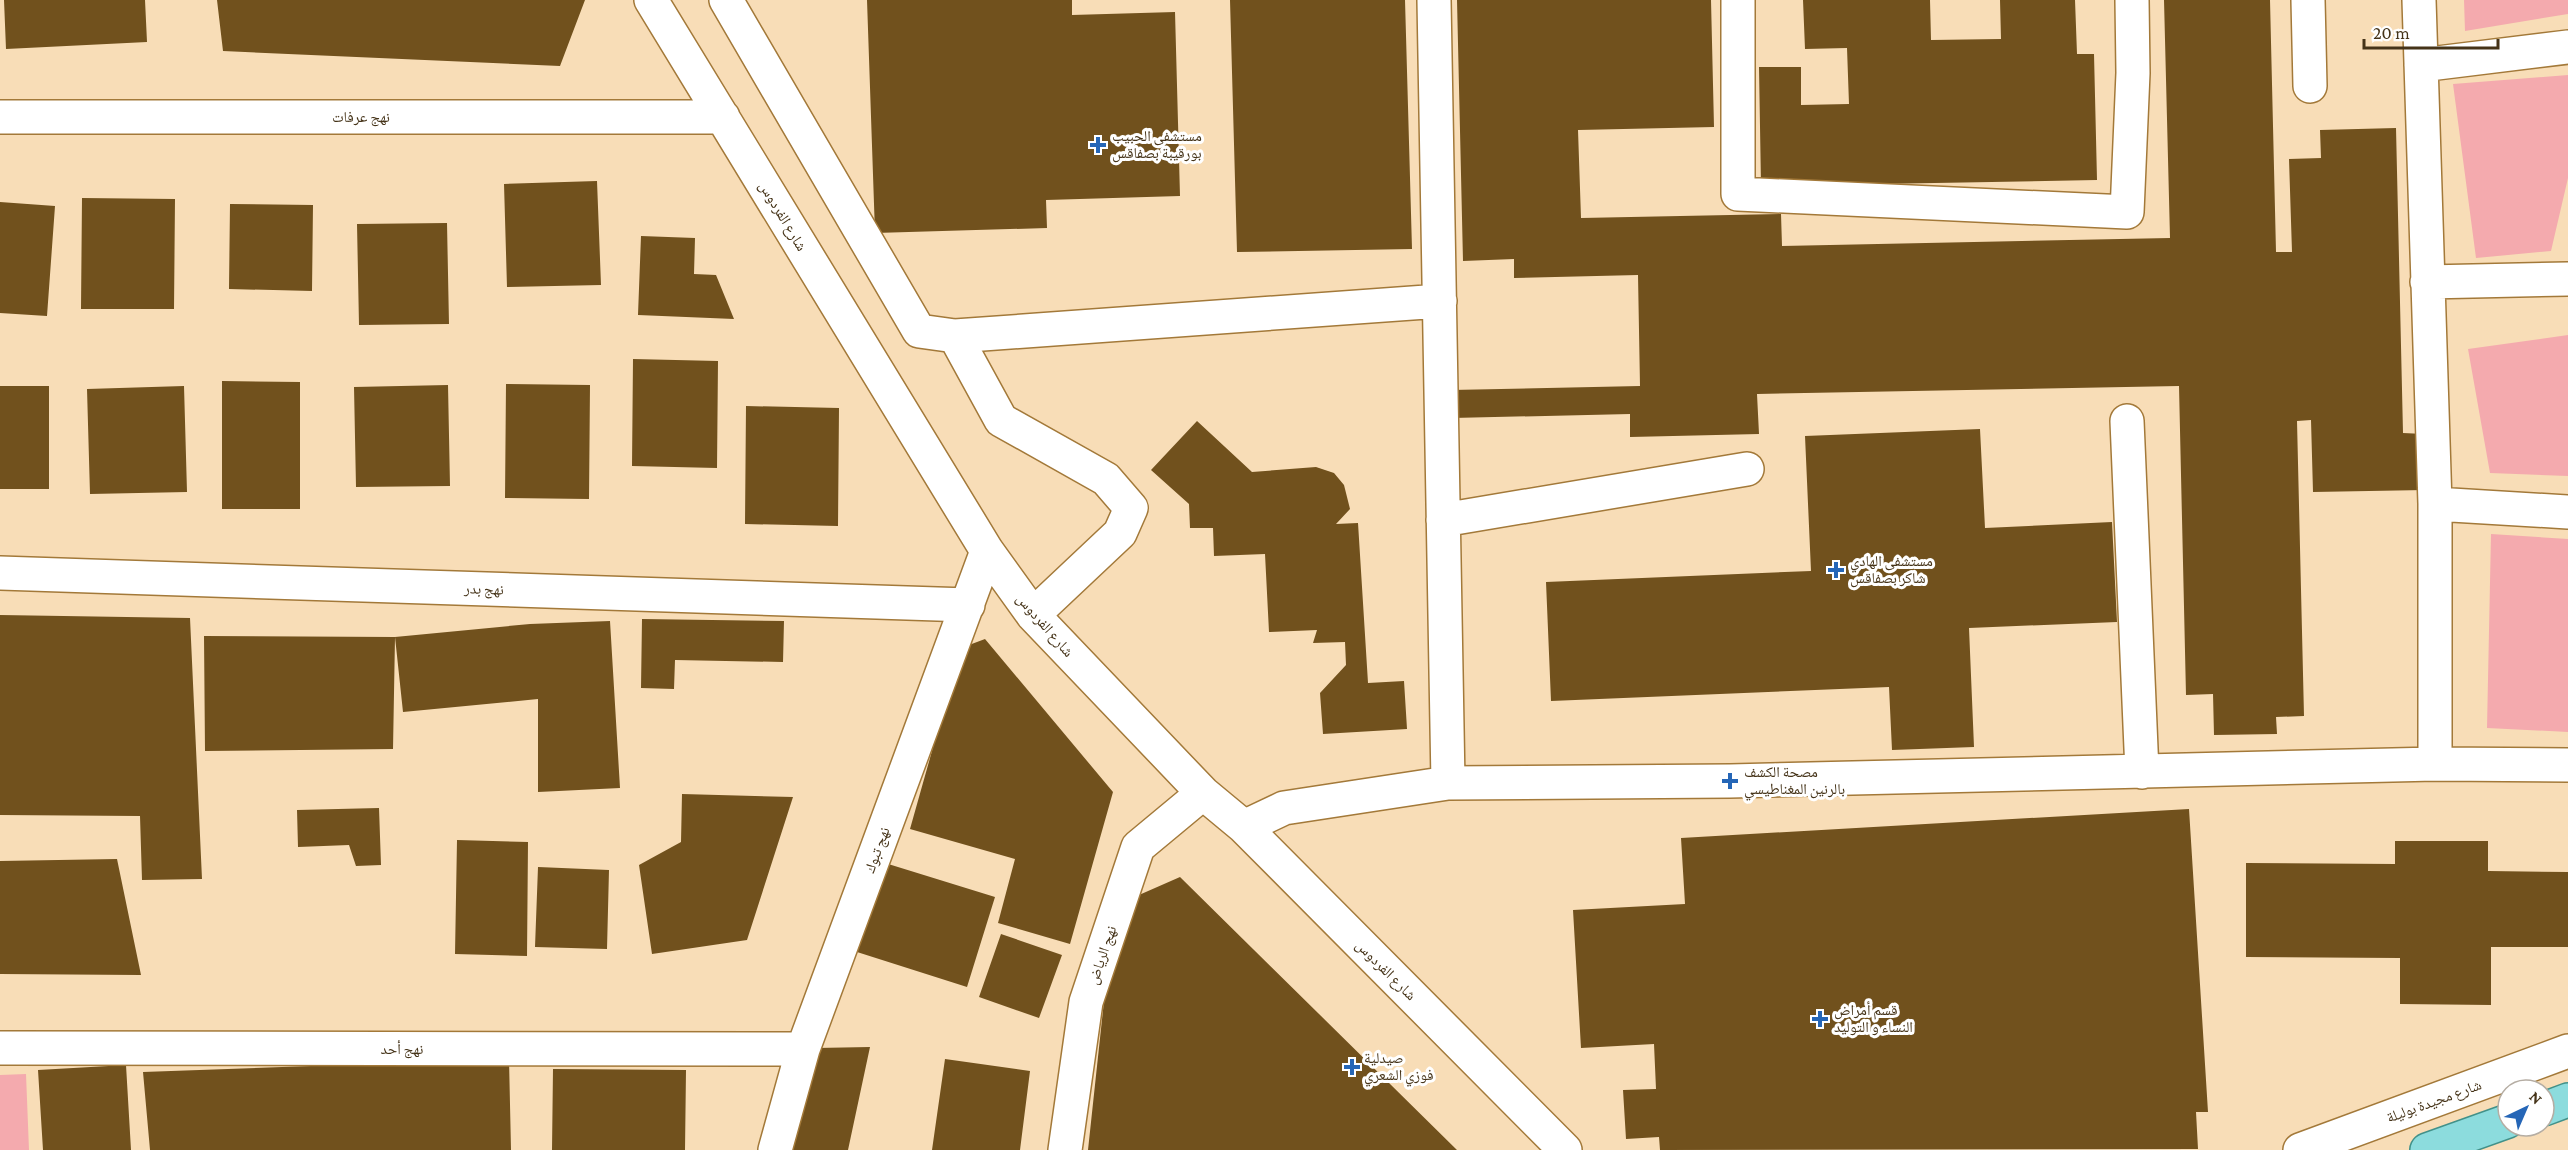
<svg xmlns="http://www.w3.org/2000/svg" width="2568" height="1150" font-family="'Crimson Pro','Noto Naskh Arabic',serif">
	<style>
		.green { fill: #f4aaae }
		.building { fill: #71511d }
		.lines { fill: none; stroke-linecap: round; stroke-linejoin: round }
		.minor-casing { stroke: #a37939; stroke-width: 36 }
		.major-casing { stroke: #429189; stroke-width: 36 }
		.minor { stroke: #fff; stroke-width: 33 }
		.major { stroke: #8cdcdd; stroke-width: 33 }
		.poi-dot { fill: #2566b7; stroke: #fff; stroke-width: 2 }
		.labels { text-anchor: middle; stroke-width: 6; stroke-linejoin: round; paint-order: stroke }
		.street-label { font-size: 15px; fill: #453318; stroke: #fff }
		.poi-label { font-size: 15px; fill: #453318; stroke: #fff; text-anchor: start }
	</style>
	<rect width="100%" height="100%" fill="#f8ddb7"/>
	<!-- green -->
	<path class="green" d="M2464 0H2568V14L2465 31Z
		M2568 75V178L2551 251 2476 258 2453 84Z
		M2568 335V476L2490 473 2468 349Z
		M2491 534 2568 539V732L2487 728Z
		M26 1074 29 1150H0V1075Z"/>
	<!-- building -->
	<path class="building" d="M4 0H145L147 42 6 49Z
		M217 0H585L560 66 223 51Z
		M867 0H1072V15L1175 12 1180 196 1046 200 1047 228 875 233Z
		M1230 0H1405L1412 249 1237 252Z
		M1457 0H1711L1714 127 1578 130 1581 218 1781 214 1782 246 2170 238 2164 0H2270L2276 252H2292L2289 159 2321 158 2320 130 2396 128 2403 433 2424 434 2425 490 2313 492 2311 420 2297 421 2304 716 2276 717 2277 734 2214 735 2213 694 2186 695 2179 386 1757 394 1759 434 1630 437V414L1452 418 1451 390 1640 386 1638 275 1514 278V259L1463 261Z
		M1803 0H1930L1931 40 2001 39 2000 0H2075L2077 54H2094L2097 180 1761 186 1759 67H1801V105L1849 104 1847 48 1805 49Z
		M597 181 601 285 507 287 504 184Z
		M82 198 175 199 174 309H81Z
		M0 202 55 206 47 316 0 313Z
		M230 204 313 205 312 291 229 289Z
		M447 223 449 324 359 325 357 224Z
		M641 236 695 238 694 274 716 275 734 319 638 315Z
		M633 359 718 361 717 468 632 466Z
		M222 381 300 382V509H222Z
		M506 384 590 385 589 499 505 498Z
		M448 385 450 486 356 487 354 387Z
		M0 386H49V489H0Z
		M184 386 187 492 90 494 87 389Z
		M746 406 839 408 838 526 745 524Z
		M1197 421 1252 472 1316 467 1334 473 1344 485 1350 509 1336 524 1358 523 1368 683 1404 681 1407 729 1323 734 1320 693 1346 665 1345 642 1313 643 1317 630 1269 632 1265 554 1214 556 1213 528H1190L1189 504 1151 470Z
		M1980 429 1985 528 2112 522 2117 622 1969 628 1974 747 1892 750 1889 687 1551 701 1546 582 1811 571 1805 436Z
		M0 615 190 618 202 879 142 880 140 816 0 815Z
		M642 619 784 621 783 662 675 660 674 689 641 688Z
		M610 621 620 788 538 792V699L403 712 395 637 393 749 205 751 204 636 395 637 530 624Z
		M985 639 1113 792 1070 944 998 923 1015 859 910 829 961 648Z
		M682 794 793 797 747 940 652 954 639 865 681 842Z
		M379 808 381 865 356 866 349 845 298 847 297 810Z
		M2189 809 2208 1112H2196L2198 1149 1660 1150 1659 1137 1626 1139 1623 1090 1656 1089 1654 1044 1581 1048 1573 910 1685 904 1681 838Z
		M457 840 528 842 527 956 455 954Z
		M2395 841H2488V871L2568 872V947H2491V1005L2400 1004V958L2246 957V863L2395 864Z
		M117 859 141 975 0 974V861Z
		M885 863 995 897 967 987 857 952Z
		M538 867 609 870 607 949 535 947Z
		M1180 877 1457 1150H1088L1104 1001 1139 895Z
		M1001 934 1062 955 1039 1018 979 997Z
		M870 1047 848 1150H789L816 1048Z
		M509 1059 511 1150H150L143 1072Z
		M945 1059 1030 1071 1020 1150H932Z
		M126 1065 131 1150H43L38 1070Z
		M553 1069 686 1070 685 1150H552Z"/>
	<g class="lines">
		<!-- minor casing -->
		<g class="minor-casing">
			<path id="minor" d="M651 0 987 551 1033 615 1203 793 1244 827 1565 1150
				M726 0 919 331 955 336 1440 301
				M1434 0 1448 783 1730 781 2435 764 2568 765
				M1738 0V194L2127 212 2133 73 2132 0
				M2308 0 2310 86
				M2419 0 2435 504 2568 512
				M2421 65 2568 47
				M0 117H723
				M2427 282 2568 279
				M955 336 1001 420 1106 479 1131 508 1120 533 1033 615
				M2127 421 2142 772
				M2435 504V764
				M1443 520 1747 469
				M0 573 968 605
				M1244 827 1284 808 1448 783
				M0 1048 803 1049
				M775 1150 803 1049 987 551
				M1065 1150 1086 1002 1138 847 1203 793
				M2300 1150 2568 1051"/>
		</g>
		<!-- major casing -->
		<g class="major-casing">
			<path id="major" d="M2544 1109 2568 1100
				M2427 1150 2508 1121"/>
		</g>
		<!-- minor -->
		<use href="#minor" class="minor"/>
		<!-- major -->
		<use href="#major" class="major"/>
	</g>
	<!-- markers -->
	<g class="poi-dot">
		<path d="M1095 136h6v6h6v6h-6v6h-6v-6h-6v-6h6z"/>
		<path d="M1833 561h6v6h6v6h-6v6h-6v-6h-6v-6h6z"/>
		<path d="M1727 772h6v6h6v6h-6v6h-6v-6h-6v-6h6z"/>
		<path d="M1817 1010h6v6h6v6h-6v6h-6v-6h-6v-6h6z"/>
		<path d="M1349 1058h6v6h6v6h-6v6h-6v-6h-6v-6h6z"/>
	</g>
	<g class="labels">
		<!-- street labels -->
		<g class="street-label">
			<text x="361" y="122">نهج عرفات</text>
			<text transform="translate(783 216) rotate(59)" y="5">شارع الفردوس</text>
			<text transform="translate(484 589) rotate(2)" y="5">نهج بدر</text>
			<text transform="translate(1045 625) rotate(49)" y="5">شارع الفردوس</text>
			<text transform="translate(877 850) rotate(-70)" y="5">نهج تبوك</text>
			<text transform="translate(1102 955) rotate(-71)" y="5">نهج الرياض</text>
			<text transform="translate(1386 970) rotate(45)" y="5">شارع الفردوس</text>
			<text x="402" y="1054">نهج أحد</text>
			<text transform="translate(2434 1101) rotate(-20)" y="5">شارع مجيدة بوليلة</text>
		</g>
		<!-- poi labels -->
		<g class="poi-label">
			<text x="1112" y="141">مستشفى الحبيب<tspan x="1112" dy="17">بورقيبة بصفاقس</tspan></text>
			<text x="1850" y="566">مستشفى الهادي<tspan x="1850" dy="17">شاكر بصفاقس</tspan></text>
			<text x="1744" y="777">مصحة الكشف<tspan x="1744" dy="17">بالرنين المغناطيسي</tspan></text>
			<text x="1834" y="1015">قسم أمراض<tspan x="1834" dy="17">النساء و التوليد</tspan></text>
			<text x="1364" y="1063">صيدلية<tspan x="1364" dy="17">فوزي الشعري</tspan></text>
		</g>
	</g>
	<!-- north arrow -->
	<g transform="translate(2526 1108) rotate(44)"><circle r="28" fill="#ffffff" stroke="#b5ada3" stroke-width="1.5"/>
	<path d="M0-4.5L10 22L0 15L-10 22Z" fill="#2566b7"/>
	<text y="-9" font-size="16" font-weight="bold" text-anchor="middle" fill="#453318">N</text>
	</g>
	<!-- scale -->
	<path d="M2364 39v9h134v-9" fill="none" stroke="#453318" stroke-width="3"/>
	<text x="2373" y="39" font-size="18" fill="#453318" stroke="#ffffff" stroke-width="4.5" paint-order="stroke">20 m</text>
</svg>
